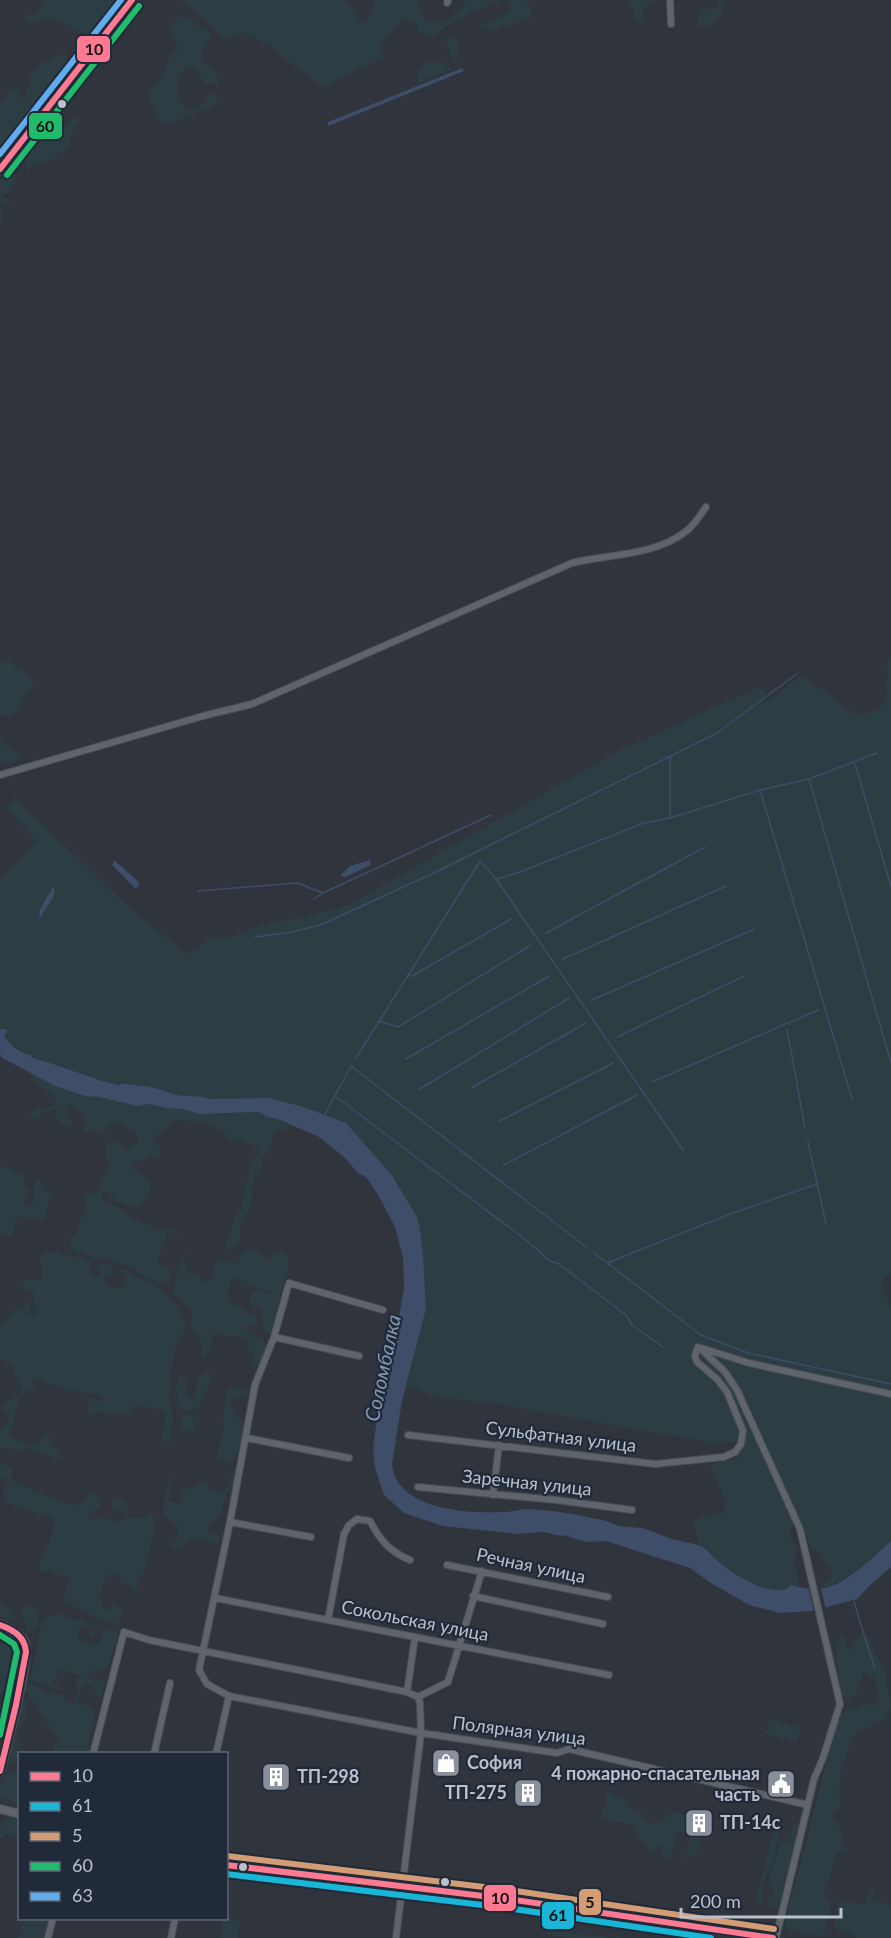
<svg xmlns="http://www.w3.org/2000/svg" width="891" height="1938" font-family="Lato,sans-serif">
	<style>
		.green { fill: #2c3e43 }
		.water { fill: #3e4d68 }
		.pier { fill: #2f343d }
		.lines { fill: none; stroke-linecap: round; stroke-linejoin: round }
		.stream { stroke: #3e4d68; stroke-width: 1.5 }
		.minor-casing { stroke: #4b4f55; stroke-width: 8 }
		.secondary-casing { stroke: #4b4f55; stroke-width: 10 }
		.primary-casing { stroke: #4d515a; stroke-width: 11 }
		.minor { stroke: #5f636b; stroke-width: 6 }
		.secondary { stroke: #5e6269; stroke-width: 8 }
		.primary { stroke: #61656d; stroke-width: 9 }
		.bus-1-casing { stroke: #212a39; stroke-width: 10 }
		.bus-2-casing { stroke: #212a39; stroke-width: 10 }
		.bus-3-casing { stroke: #212a39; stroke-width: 10 }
		.bus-4-casing { stroke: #212a39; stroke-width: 10 }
		.bus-5-casing { stroke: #212a39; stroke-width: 10 }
		.bus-1 { stroke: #fe7a93; stroke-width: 6 }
		.bus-2 { stroke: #1ab6d8; stroke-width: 6 }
		.bus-3 { stroke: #d39c74; stroke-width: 6 }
		.bus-4 { stroke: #20bc6c; stroke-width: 6 }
		.bus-5 { stroke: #60acee; stroke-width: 6 }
		.bus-dot { fill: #bac1cd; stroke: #212a39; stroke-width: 2 }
		.labels { text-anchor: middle; stroke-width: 4.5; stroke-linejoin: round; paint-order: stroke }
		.street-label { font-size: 18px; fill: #bac1cd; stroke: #212a39 }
		.poi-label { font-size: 18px; font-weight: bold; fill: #bac1cd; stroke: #212a39; text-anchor: start }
		.water-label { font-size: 20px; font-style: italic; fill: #8396b2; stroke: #212a39 }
		.line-badge { stroke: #212a39; stroke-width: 2 }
		.pale-badge-label { font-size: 16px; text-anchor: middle; font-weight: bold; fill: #111 }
	</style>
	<rect width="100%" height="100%" fill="#2f343d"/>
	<!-- green -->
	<path class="green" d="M44 0H114L97 24 94 34C73 38 58 5 32 24L25 21V15L27 14 32 17Z
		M180 0H346L356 11 358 19 362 23 369 18 375 0H419C420 39 462 17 466 0H501L454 21 433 36 419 32 415 22 404 19 380 44 381 51 385 54 386 57 338 79 325 88 282 56 276 49 243 32 227 39Z
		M507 0H524C552 25 500 24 489 30L479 26C491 20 507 20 512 6Z
		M628 0H653L644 9 643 23 635 20 631 4Z
		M717 0H726C721 12 718 33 699 26L697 17 700 9H715L718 5Z
		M182 15 211 33V37C204 43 199 55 206 63 209 65 212 66 214 69 218 74 218 82 218 88L214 84H205L196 69 187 67C174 78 174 103 191 110L204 102 209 91 215 93 218 99 216 104C199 112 184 118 167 124L160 121C156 113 150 103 148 95L166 69 170 56 178 49C178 41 169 37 170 28L176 19Z
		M454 34 460 48 457 60 450 56 446 39Z
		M57 54 65 56 67 63 63 72 54 75 56 85 54 90 0 160V104L6 96 7 90 19 89 20 98H26L30 76 44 61 51 60Z
		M424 62 445 63 451 69 419 83 416 73Z
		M78 117 82 118 73 131 69 148 57 155 51 161H42L27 170C22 142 32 148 43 130L63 129 73 118Z
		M9 172 15 175 16 183 12 187V192L2 195 4 198 12 201 0 206 4 215 1 220 3 224 0 226V180Z
		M891 653V1275L885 1277 881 1283 891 1309V1541L854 1572 828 1588 823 1585 833 1573 826 1565 819 1552 811 1549 803 1525 795 1523C786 1531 787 1537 796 1544L797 1552 795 1562 799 1587 777 1592 752 1583 718 1562 711 1552 700 1546 692 1520 724 1513 723 1495 709 1464 738 1459 739 1442 715 1443 680 1437 496 1404 440 1397 407 1387 426 1309 423 1252 419 1224 391 1174 346 1123 304 1107 269 1098 208 1099 178 1095 140 1085 134 1086 124 1083 115 1085 97 1078 93 1079 67 1068 34 1059C26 1050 11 1048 4 1035L6 1033 5 1029H0V878L37 842 6 807 15 798 133 911 187 954 212 938 231 937 249 929 347 906 614 753 759 687 765 691 764 703 802 675 857 716C868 713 883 710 886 698 888 693 886 688 886 683 888 671 889 676 886 664Z
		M0 657 22 669 34 680C31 696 21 690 19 710L10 717 0 716Z
		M0 741 23 756C18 763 8 765 0 763Z
		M34 1075 216 1114 259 1112 268 1117 290 1125 289 1130 275 1131C270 1144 274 1149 260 1158L263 1164C252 1177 253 1184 252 1200 251 1210 242 1217 240 1227 239 1233 243 1241 238 1245 235 1248 229 1249 224 1250L237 1213 241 1208 246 1193V1183L251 1163 259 1151 258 1148C248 1141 235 1143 225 1136L226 1133 205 1123 176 1120 155 1137 156 1144 162 1151 160 1156 132 1163V1169L151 1181C152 1191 146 1202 138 1207L116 1202 112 1194 104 1191 102 1200 123 1209 135 1221 151 1225 158 1231 167 1228 176 1231 180 1236 168 1232 157 1264 169 1269 171 1274 168 1283 160 1285 124 1264 73 1252 71 1250V1236H76L87 1200 83 1199 85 1193 92 1195 98 1192 101 1179 108 1172 109 1163 106 1158V1146L113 1140 122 1143 126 1149 138 1142 139 1136 129 1131 121 1123 108 1124 106 1130 102 1134 94 1131 86 1133 82 1126 86 1123 82 1115 71 1105H68L67 1113 73 1123 71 1127 65 1126 56 1118V1114L60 1113 57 1109 42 1112 37 1119 32 1118 30 1115 31 1111 51 1106 57 1099C50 1089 36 1089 31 1078Z
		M3 1166 21 1172 24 1175V1185L29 1189 23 1201 31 1207C38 1198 29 1189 37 1180L40 1179 43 1188 51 1197 47 1208 45 1220 32 1221 18 1216 13 1224 15 1228 11 1237 0 1233V1169Z
		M248 1249C257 1249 261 1257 269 1258L277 1252H284L289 1260C288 1273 283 1281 280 1294 277 1307 279 1320 271 1332L263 1331 261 1309 259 1307 253 1306 249 1302 253 1292 256 1290 272 1294V1291L255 1288 237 1277C228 1281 226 1294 230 1303L257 1317V1323L247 1327V1333L262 1339 267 1344C267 1352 261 1364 255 1367L252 1362 253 1355 248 1350 249 1341 236 1336H225L217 1332 214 1333 208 1356 204 1359C198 1352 203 1348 201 1340 199 1335 194 1331 191 1328L192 1312 173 1292 182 1255 186 1252 184 1263 187 1272 200 1276 204 1284C211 1281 214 1271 214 1263L223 1259 239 1264 242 1252Z
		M51 1251 89 1260 92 1264 90 1273 93 1276H100L101 1270 96 1268 97 1265 106 1263 111 1265 114 1272 105 1276 104 1280 114 1288 123 1287 126 1278 120 1269 127 1270C149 1284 184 1298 186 1328L175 1348 170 1381 169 1398 173 1417 169 1445 163 1440C163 1432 163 1423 165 1415L163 1410 134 1405 131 1416 119 1413 107 1414 99 1412 90 1416 86 1412 89 1408 88 1401 91 1398 99 1402 103 1398 102 1396 95 1393 86 1394 77 1390 66 1391 54 1385 34 1380 30 1382 37 1391 36 1393 33 1390H27L18 1403 9 1436 31 1446 40 1442 44 1436H48L63 1461 29 1448 21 1450 0 1448V1430L4 1428 10 1415 0 1405 17 1397 23 1390 14 1373V1366L0 1359V1326L16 1308 23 1307 28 1302 31 1303 32 1309 25 1316 34 1315 37 1311 34 1304V1295L23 1290 22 1287 25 1281 32 1278 37 1281 41 1280 43 1274 39 1257Z
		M207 1373 211 1374V1377L208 1388 198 1408 184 1412C176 1404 175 1388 178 1378L182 1376C191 1380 186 1387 185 1395L191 1399 195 1393 198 1377Z
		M230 1386 247 1390V1392L244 1395 234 1397 231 1403 238 1418 244 1422 240 1447 231 1463 216 1460 224 1426 223 1419 227 1391Z
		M192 1414 194 1428 197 1433 179 1429 184 1416Z
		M4 1464 12 1469V1481C26 1485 68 1510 80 1504 84 1501 86 1496 88 1492L96 1493 102 1503 99 1508 90 1513 88 1518 90 1520 104 1518 117 1522 126 1518H144L149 1513H152L155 1525 144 1572 137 1589 133 1591 128 1585 123 1584 117 1574 108 1575C99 1585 99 1598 104 1610H108L114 1605 123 1609 119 1619 120 1625 100 1619 63 1602 69 1578 50 1572H40C37 1559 47 1550 50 1539 53 1532 51 1526 54 1519L5 1502 3 1490 4 1487 10 1485 7 1478 0 1480V1465Z
		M236 1464 238 1465 232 1488 226 1494 222 1513 207 1526V1530L219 1535 220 1541 215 1543C183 1529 191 1549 172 1550L171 1546 177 1539 178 1526 164 1515 163 1502 169 1478H173L168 1501 179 1503 181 1493 185 1489 195 1488 202 1481 206 1483 211 1491 219 1492 226 1489Z
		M119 1497 127 1502 128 1513 112 1508 110 1502Z
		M0 1605 11 1609 15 1617 11 1619 0 1615Z
		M28 1605 37 1610C40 1620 37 1627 29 1633L26 1630 28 1624 22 1617V1608Z
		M59 1613 69 1620H84L90 1631 98 1634 92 1637 84 1627 78 1629V1636C84 1644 91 1647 100 1643L103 1636 101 1631 104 1628 115 1630 119 1635 107 1667 90 1672H84L93 1681 106 1680 100 1697 96 1696 94 1687 86 1683 81 1688 78 1703H76L75 1698 79 1691 76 1687 75 1681 80 1677 79 1675 60 1669 52 1684 61 1688 59 1690 30 1680 41 1625 48 1617Z
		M861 1632 869 1636 874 1652 884 1668 891 1707 886 1718 873 1726 860 1729 852 1738 840 1776 839 1795 841 1805 837 1811 832 1810 831 1815 840 1827 848 1855 837 1852 827 1889 824 1892V1896L829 1898 831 1902 826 1932 820 1936 798 1933 787 1929 786 1923 788 1910 837 1723 844 1711 856 1708 862 1704 875 1706 880 1697 876 1687 875 1676 863 1672 856 1695 848 1699 840 1694 836 1646 841 1635H845L847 1649 851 1650Z
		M0 1639 11 1647 13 1664 7 1684 0 1695Z
		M25 1683 62 1695C71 1709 84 1700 94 1709L95 1719 87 1745 90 1749 89 1753H52L55 1741H59V1738L56 1737 24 1687Z
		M22 1700H26L28 1704 23 1728H19L17 1738 20 1740 16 1761 10 1764 8 1760Z
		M770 1719 801 1727 797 1742 766 1734Z
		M12 1772 19 1773V1805L0 1795C0 1784 0 1776 12 1772Z
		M607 1791 625 1799V1806L639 1811C642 1813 643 1816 645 1818 654 1831 665 1817 674 1811L682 1813 686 1820 699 1816 709 1818V1826L702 1835 697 1852 685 1860 691 1834 681 1831 678 1832 672 1853 666 1860 662 1855 663 1848 661 1845 656 1848 657 1852 650 1853 631 1825 623 1822H613L602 1818Z
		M11 1816 19 1817V1836L6 1834 0 1839C0 1829 0 1820 11 1816Z
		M794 1823 798 1825 799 1830 794 1844 795 1852 789 1872 782 1887 784 1895 778 1903 779 1909 766 1905 770 1897 774 1896V1889L768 1879 780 1844 782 1841 789 1843Z
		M773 1831H777L779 1833 775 1854 763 1885V1902L754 1905Z
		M872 1887 875 1888 872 1900 891 1905V1938H856L851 1934 835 1928V1917L838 1902 844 1901 864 1904 867 1892Z
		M227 1907 229 1910 230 1918 235 1921 240 1920 238 1938H220L222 1919 226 1918Z
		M553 1911 566 1917 592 1919 601 1916 620 1921 622 1925 618 1934 620 1938H617L618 1927 549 1919 545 1916 547 1912Z
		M24 1918 49 1919 44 1938H18Z
		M627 1923C649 1927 672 1926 696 1928L694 1932 697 1936 701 1937 704 1934 706 1936 694 1938 626 1930 624 1927Z
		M551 1931 613 1938H572L553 1936Z"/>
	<!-- water -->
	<path class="water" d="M462 68 464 71 328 126V122Z
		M114 860 140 883 136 889 112 865Z
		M370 860 371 865 346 877 340 876 350 866Z
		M53 887 55 890 54 896 40 918 39 911Z
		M0 1029H6L7 1032 4 1035C9 1045 20 1053 31 1055L32 1058C60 1065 87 1077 114 1084 121 1086 117 1084 124 1084 129 1084 136 1085 141 1086 154 1086 165 1092 177 1095 187 1097 200 1095 208 1099L269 1098 304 1107 346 1123 391 1174 416 1215 419 1224 423 1252 426 1309 402 1401 392 1464C396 1509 467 1514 502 1512 511 1512 521 1509 530 1509 553 1510 579 1515 602 1520 608 1521 613 1524 619 1526 627 1527 634 1527 642 1528 654 1531 664 1537 676 1540 683 1542 692 1543 699 1545 708 1549 712 1556 719 1562 732 1574 778 1602 791 1585 803 1588 818 1591 829 1587 850 1580 874 1556 891 1541V1567L869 1586 857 1599 812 1611 780 1613 749 1605 711 1583 690 1568 606 1541 588 1542 569 1537V1535L562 1536 543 1532 518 1534 443 1526 404 1513 384 1495 375 1468 373 1448 378 1410 390 1369 391 1348 400 1312 404 1288 403 1258 395 1227 378 1195 366 1177 358 1173 344 1157 319 1137 280 1120 268 1117 259 1112 199 1114 183 1109 166 1108 149 1104 137 1106 99 1097 85 1096 55 1086 2 1058 0 1054Z"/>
	<!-- pier -->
	<path class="pier" d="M820 1585 826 1610 814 1613 808 1586Z"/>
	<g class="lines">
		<!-- stream -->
		<path class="stream" d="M855 764 891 886
			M809 779 891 1063
			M760 790 852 1099
			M670 818V757
			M497 879 520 872 644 823 670 818 760 790 809 779 877 753
			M198 891 297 883 323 893
			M314 899 323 893 491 815
			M546 933 705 847
			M255 937 293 932 323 924 438 871 717 733 798 673
			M563 959 726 886
			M407 975 412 976 511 919
			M592 1000 754 929
			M379 1021 398 1027 531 945
			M787 1029 805 1128
			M617 1037 744 976
			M356 1058 480 861 496 879 683 1150
			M406 1059 549 976
			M652 1082 818 1010
			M471 1088 586 1023
			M420 1089 569 998
			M335 1096 526 1240 550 1261 559 1264 626 1315 632 1325 663 1347
			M324 1116 351 1066 586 1247
			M500 1121 613 1063
			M808 1142 826 1224
			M504 1165 637 1095
			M593 1252 701 1335 748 1353 891 1384
			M607 1263 730 1214 817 1184
			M854 1601C860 1624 868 1646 875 1669"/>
		<!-- minor casing -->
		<g class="minor-casing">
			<path id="minor" d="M670 0 671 24
				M447 3 448 0
				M0 775 203 716 252 704 572 563C608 554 654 556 685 532 694 526 700 515 706 507
				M383 1310 289 1283 274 1337 255 1385 230 1522 199 1670 207 1684 229 1696 421 1733 557 1753 569 1749 808 1805
				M274 1337 359 1356
				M700 1348 725 1372 737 1390 800 1529 840 1704 823 1758 814 1779 776 1938
				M408 1435 655 1464 724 1457 735 1452 741 1444 743 1431 727 1392 717 1379 697 1362 695 1356 698 1347 749 1363 891 1394
				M247 1438 349 1458
				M418 1487 556 1500 632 1510
				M493 1495 499 1445
				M230 1522 311 1537
				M447 1565 608 1597
				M473 1596 603 1624
				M215 1598 609 1675
				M328 1620 344 1534 349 1525 357 1519 370 1521C380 1540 390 1552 410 1560
				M407 1692 415 1637
				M93 1754 124 1632 149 1640 407 1692 418 1697 448 1682 482 1571
				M154 1754 170 1683
				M216 1754 229 1696
				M48 1938 53 1918
				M171 1938 175 1918
				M396 1938 421 1733 420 1703 418 1697"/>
		</g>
		<!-- secondary casing -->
		<g class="secondary-casing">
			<path id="secondary" d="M0 169 132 0
				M0 1809 20 1814
				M226 1865 508 1899 773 1938"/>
		</g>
		<!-- primary casing -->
		<g class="primary-casing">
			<path id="primary" d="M0 1625C9 1628 22 1635 25 1644 30 1657 5 1752 0 1771
				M0 1634 17 1645 24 1660"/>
		</g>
		<!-- minor -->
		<use href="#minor" class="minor"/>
		<!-- secondary -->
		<use href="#secondary" class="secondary"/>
		<!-- primary -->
		<use href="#primary" class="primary"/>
		<!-- bus-1 casing -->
		<g class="bus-1-casing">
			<path id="bus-1" d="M0 169 132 0
				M0 1625C14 1630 25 1637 26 1652L16 1705 0 1771
				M226 1865 508 1899 773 1938"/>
		</g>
		<!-- bus-2 casing -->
		<g class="bus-2-casing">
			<path id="bus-2" d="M226 1874 507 1908 711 1938"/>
		</g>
		<!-- bus-3 casing -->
		<g class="bus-3-casing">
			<path id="bus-3" d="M227 1856 509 1890 774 1929"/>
		</g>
		<!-- bus-4 casing -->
		<g class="bus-4-casing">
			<path id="bus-4" d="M7 175 139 6
				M0 1635 14 1644 17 1652 0 1735"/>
		</g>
		<!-- bus-5 casing -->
		<g class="bus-5-casing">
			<path id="bus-5" d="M0 154 121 0"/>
		</g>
		<!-- bus-1 -->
		<use href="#bus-1" class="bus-1"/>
		<!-- bus-2 -->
		<use href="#bus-2" class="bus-2"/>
		<!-- bus-3 -->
		<use href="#bus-3" class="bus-3"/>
		<!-- bus-4 -->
		<use href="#bus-4" class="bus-4"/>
		<!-- bus-5 -->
		<use href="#bus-5" class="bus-5"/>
	</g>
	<!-- icons -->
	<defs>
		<g id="shop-square" transform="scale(1.5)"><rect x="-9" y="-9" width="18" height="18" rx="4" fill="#89909b" stroke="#212a39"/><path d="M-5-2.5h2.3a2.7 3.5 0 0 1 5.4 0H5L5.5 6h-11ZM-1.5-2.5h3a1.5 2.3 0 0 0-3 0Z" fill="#fff"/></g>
		<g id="building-square" transform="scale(1.5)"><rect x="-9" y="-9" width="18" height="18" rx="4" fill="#89909b" stroke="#212a39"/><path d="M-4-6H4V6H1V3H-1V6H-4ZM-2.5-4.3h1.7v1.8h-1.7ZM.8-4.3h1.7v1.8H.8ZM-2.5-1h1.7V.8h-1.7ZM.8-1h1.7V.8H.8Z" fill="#fff"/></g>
		<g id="civic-square" transform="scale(1.5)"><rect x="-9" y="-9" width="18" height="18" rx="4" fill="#89909b" stroke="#212a39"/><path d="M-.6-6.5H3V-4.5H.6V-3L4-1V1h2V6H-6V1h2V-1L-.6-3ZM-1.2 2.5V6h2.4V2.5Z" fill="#fff"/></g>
	</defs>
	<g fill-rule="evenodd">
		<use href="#shop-square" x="446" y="1763"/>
		<use href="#building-square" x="276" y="1777"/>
		<use href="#civic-square" x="781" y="1784"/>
		<use href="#building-square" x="528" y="1793"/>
		<use href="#building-square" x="699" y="1823"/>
	</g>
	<!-- markers -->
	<g class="bus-dot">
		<circle cx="62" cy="104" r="5"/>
		<circle cx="243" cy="1867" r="5"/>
		<circle cx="445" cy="1882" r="5"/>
	</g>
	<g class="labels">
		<!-- street labels -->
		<g class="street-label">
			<text transform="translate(561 1437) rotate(7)" y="6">Сульфатная улица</text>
			<text transform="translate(527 1483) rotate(6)" y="6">Заречная улица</text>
			<text transform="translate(531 1566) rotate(12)" y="6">Речная улица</text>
			<text transform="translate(415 1621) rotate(11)" y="6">Сокольская улица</text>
			<text transform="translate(519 1731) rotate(7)" y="6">Полярная улица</text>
		</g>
		<!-- poi labels -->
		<g class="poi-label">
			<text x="467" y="1769">София</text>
			<text x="760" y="1780" text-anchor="end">4 пожарно-спасательная<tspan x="760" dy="21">часть</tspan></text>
			<text x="297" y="1783">ТП-298</text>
			<text x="507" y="1799" text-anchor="end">ТП-275</text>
			<text x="720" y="1829">ТП-14с</text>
		</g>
		<!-- water labels -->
		<g class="water-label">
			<text transform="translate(383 1368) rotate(-78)" y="7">Соломбалка</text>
		</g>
	</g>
	<g class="line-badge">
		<rect x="76" y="35" width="35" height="28" rx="6" fill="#fe7a93"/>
		<rect x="28" y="112" width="35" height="28" rx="6" fill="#20bc6c"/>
		<rect x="483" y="1884" width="34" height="28" rx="6" fill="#fe7a93"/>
		<rect x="578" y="1888" width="24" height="28" rx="6" fill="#d39c74"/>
		<rect x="541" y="1901" width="34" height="29" rx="6" fill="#1ab6d8"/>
	</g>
	<g class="pale-badge-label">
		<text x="94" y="55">10</text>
		<text x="45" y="132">60</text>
		<text x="500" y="1904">10</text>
		<text x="590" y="1908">5</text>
		<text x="558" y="1921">61</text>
	</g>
	<!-- legend -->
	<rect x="18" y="1752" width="210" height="168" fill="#212a39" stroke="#5e6674" stroke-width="1.5"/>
	<rect x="30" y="1772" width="30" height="9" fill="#fe7a93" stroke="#5e6674" stroke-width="1.5"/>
	<text x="72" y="1782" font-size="18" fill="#bac1cd">10</text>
	<rect x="30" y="1802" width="30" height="9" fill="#1ab6d8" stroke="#5e6674" stroke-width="1.5"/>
	<text x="72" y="1812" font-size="18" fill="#bac1cd">61</text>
	<rect x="30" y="1832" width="30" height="9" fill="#d39c74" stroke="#5e6674" stroke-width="1.5"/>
	<text x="72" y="1842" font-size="18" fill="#bac1cd">5</text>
	<rect x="30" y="1862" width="30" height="9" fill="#20bc6c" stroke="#5e6674" stroke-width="1.5"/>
	<text x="72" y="1872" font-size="18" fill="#bac1cd">60</text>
	<rect x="30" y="1892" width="30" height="9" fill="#60acee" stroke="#5e6674" stroke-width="1.5"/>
	<text x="72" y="1902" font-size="18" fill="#bac1cd">63</text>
	<!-- scale -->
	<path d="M681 1908v9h160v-9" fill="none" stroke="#bac1cd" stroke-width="3"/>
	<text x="690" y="1908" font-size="18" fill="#bac1cd" stroke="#212a39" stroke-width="4.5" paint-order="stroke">200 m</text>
</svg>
